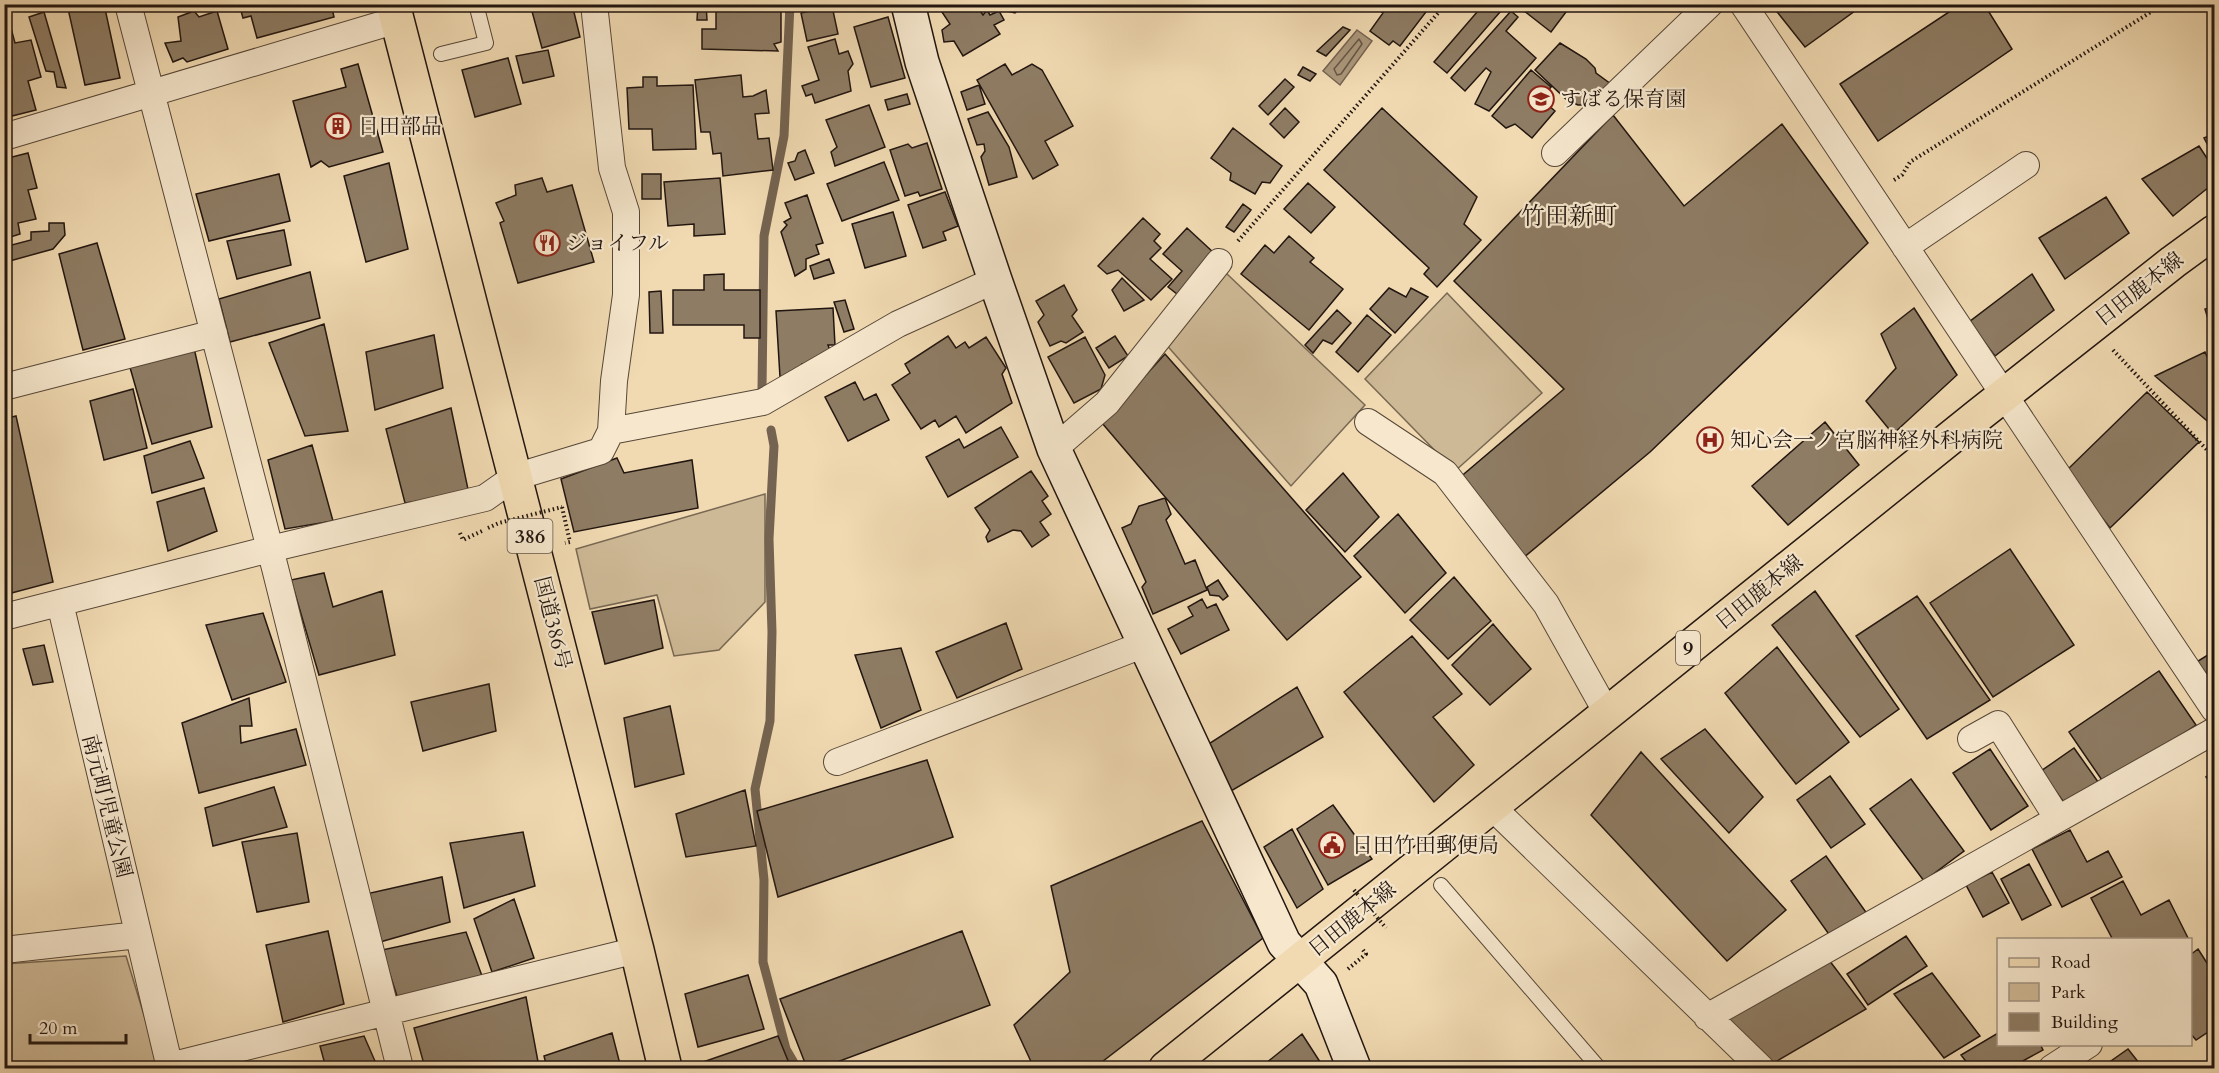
<svg xmlns="http://www.w3.org/2000/svg" width="2219" height="1073" font-family="Cardo,'Noto Serif JP',serif">
	<style>
		.green { fill: #ceb996; stroke: #786853; stroke-width: 1.5 }
		.water { fill: #ab977b; stroke: #746350; stroke-width: 1.5 }
		.lines { fill: none; stroke-linecap: round; stroke-linejoin: round }
		.shore { stroke: #665646; stroke-width: 1.5 }
		.stream { stroke: #746350; stroke-width: 9 }
		.building { fill: #8e7c64; stroke: #221610; stroke-width: 1.5 }
		.lane-casing { stroke: #564738; stroke-width: 16 }
		.street-casing { stroke: #564738; stroke-width: 28 }
		.secondary-casing { stroke: #221610; stroke-width: 36 }
		.primary-casing { stroke: #221610; stroke-width: 36 }
		.highway-casing { stroke: #221610; stroke-width: 36 }
		.path { stroke: #221610; stroke-width: 4; stroke-dasharray: 1.5 3; stroke-linecap: butt }
		.lane { stroke: #f6e7cd; stroke-width: 14 }
		.street { stroke: #f6e7cd; stroke-width: 26 }
		.secondary { stroke: #f6e7cd; stroke-width: 33 }
		.primary { stroke: #f1dab2; stroke-width: 33 }
		.highway { stroke: #f1dab2; stroke-width: 33 }
		.path-bridge { stroke: #221610; stroke-width: 4; stroke-dasharray: 1.5 3; stroke-linecap: butt }
		.labels { text-anchor: middle; stroke-width: 4.5; stroke-linejoin: round; paint-order: stroke }
		.shield { fill: #f6e7cd; stroke: #625549; stroke-width: 1.5 }
		.shield-label { font-size: 20px; font-weight: bold; fill: #221610 }
		.poi-label { font-size: 21px; fill: #221610; stroke: #f6e7cd; text-anchor: start }
		.street-label { font-size: 21px; fill: #221610; stroke: #f6e7cd }
		.quarter-label { font-size: 24px; fill: #221610; stroke: #f6e7cd }
	</style>
	<rect width="100%" height="100%" fill="#f1dab2"/>
	<filter id="stains"><feTurbulence type="fractalNoise" baseFrequency=".00333" numOctaves="4"/><feColorMatrix values="0 0 0 0 .2 0 0 0 0 .09 0 0 0 0 .02 0 0 0 .5 -.17"/></filter>
	<radialGradient id="worn" r=".72"><stop offset=".6" stop-color="#630" stop-opacity="0"/><stop offset="1" stop-color="#630" stop-opacity=".3"/></radialGradient>
	<!-- green -->
	<path class="green" d="M1226 273 1365 405 1291 486 1163 341Z
		M1447 293 1542 393 1455 471 1365 379Z
		M765 494V602L719 650 674 656 657 595 590 609 576 549Z
		M126 956 160 1068H8L4 1062V964Z"/>
	<!-- water -->
	<path class="water" d="M1357 30 1372 41 1340 85 1323 71Z"/>
	<g class="lines">
		<!-- shore -->
		<path class="shore" d="M1359 39 1362 44 1341 74 1337 75 1334 69Z"/>
		<!-- stream -->
		<path class="stream" d="M762 389 764 236 784 136 790 4
			M771 430 774 446 769 539 772 632 770 721 755 789 764 880 763 962 786 1049 797 1068"/>
	</g>
	<!-- building -->
	<path class="building" d="M67 4H104L120 78 85 85Z
		M180 4H205L182 11Z
		M239 4H331L334 17 257 38 251 16 243 18Z
		M530 4H572L580 37 542 48Z
		M698 4H706L707 20H697Z
		M947 4H975L983 15 987 10 990 15 999 11 1004 20 994 25 1000 34 963 56 954 41 944 42 942 30 950 24 938 6Z
		M1007 4H1091V7H1021L1015 13 1007 11Z
		M1372 4H1432L1400 46 1393 41 1389 45 1370 31 1383 13Z
		M1484 4H1507L1447 73 1434 62Z
		M1521 4H1572L1551 32 1519 7Z
		M1778 4H1857L1859 8 1805 47 1774 8Z
		M1961 4H1984L2012 49 1878 141 1840 84Z
		M832 6 838 34 807 41 801 13Z
		M716 9 781 10V42L774 44 778 51 702 49V29H716Z
		M194 11 199 17 217 11 228 49 187 62 183 58 173 62 165 43 181 41 178 17Z
		M1511 11 1518 17 1506 31 1536 58 1489 111 1475 104 1491 72 1486 68 1465 91 1451 78Z
		M44 12 66 88 57 87 54 72 46 71 29 17Z
		M8 17 15 43 31 40 41 77 28 81 36 110 8 117 4 103V18Z
		M888 17 905 78 871 87 854 27Z
		M1343 27 1350 30 1326 56 1317 51Z
		M835 39 839 54 848 51 853 64 848 71 851 91 815 103 812 94 806 96 802 86 819 80 808 47Z
		M1560 43 1586 59 1595 68 1596 73 1611 84 1589 105H1578L1567 100 1535 70Z
		M548 50 554 76 523 83 516 56Z
		M508 58 521 104 475 117 462 70Z
		M358 64 383 152 329 167 321 161 311 167 293 101 346 87 341 69Z
		M1005 64 1012 75 1032 64 1042 70 1073 126 1045 141 1058 165 1033 179 977 80Z
		M1303 67 1316 74 1310 81 1298 75Z
		M1531 70 1551 87 1541 99 1555 111 1532 138 1515 124 1506 128 1492 116Z
		M741 75 743 97 753 96 766 90 769 113 755 114 758 139 769 138 773 170 723 176 721 153 713 154 710 132H701L695 80Z
		M643 77H657V86L693 85 696 149 653 150 652 129H629L627 88 643 87Z
		M1285 79 1294 87 1268 115 1259 106Z
		M979 85 985 104 967 110 961 92Z
		M907 94 910 104 888 110 885 100Z
		M869 105 885 147 835 166 831 152 837 147 826 120Z
		M1285 108 1299 122 1284 138 1270 124Z
		M1382 108 1477 197 1464 224 1481 240 1437 287 1424 274 1429 268 1324 170Z
		M988 112 1009 147 1017 177 989 185 981 157 985 151 984 144 977 145 968 119Z
		M1613 115 1684 206 1782 124 1868 243 1650 452 1523 558 1458 479 1564 389 1454 281Z
		M1233 128 1282 166 1270 183 1262 182 1255 194 1230 180 1231 173 1211 158Z
		M2214 134V157L2204 138Z
		M927 143 942 189 920 196 918 192 905 196 890 150 908 144 912 148Z
		M2199 146 2214 169V183L2173 216 2142 179Z
		M805 150 814 173 795 180 788 163 795 161 798 153Z
		M28 153 37 188 28 190 36 219 18 223 20 234 4 239V159Z
		M884 162 899 200 842 221 827 184Z
		M389 163 408 249 366 262 344 176Z
		M279 174 290 221 209 241 196 194Z
		M642 174H661V199H642Z
		M542 178 547 192 572 185 594 262 518 283 500 223 504 221 496 203 516 195 515 185Z
		M720 178 725 234 694 236V224L668 226 664 182Z
		M1308 183 1335 207 1311 233 1284 209Z
		M945 192 958 226 943 232 946 240 923 248 908 205Z
		M807 195 823 243 816 245 819 254 806 259V269L795 276 781 232 787 225 784 222 791 218 785 203Z
		M2106 197 2129 233 2065 279 2039 238Z
		M1243 204 1251 210 1234 232 1226 227Z
		M893 212 906 256 865 268 852 224Z
		M1143 218 1160 234 1154 241 1161 248 1150 259 1172 279 1151 300 1118 270 1107 274 1098 266Z
		M49 223H64L65 235 53 249 6 262 4 247 31 240V232L49 231Z
		M1187 228 1214 253 1177 294 1168 287 1182 271 1163 254Z
		M284 230 291 265 237 279 227 241Z
		M1289 236 1314 258 1310 262 1343 289 1309 330 1241 274 1265 245 1274 253Z
		M97 243 125 339 83 350 59 254Z
		M829 259 834 273 814 279 810 266Z
		M310 272 320 318 230 342 219 299Z
		M724 274V290H760V338H744V325H673V290H704V275Z
		M2032 274 2054 310 1995 356 1969 322Z
		M1122 278 1144 300 1124 311 1112 290Z
		M1064 285 1077 310 1072 316 1083 332 1066 343 1061 341 1050 346 1038 322 1044 315 1036 301Z
		M1389 288 1406 297 1411 288 1428 297 1395 333 1370 309Z
		M661 291 663 333H650L649 292Z
		M845 300 854 329 844 332 834 302Z
		M2214 307V339L2205 309Z
		M833 308 835 345H828L832 356 822 363 802 364 803 376 780 377 776 311Z
		M1914 308 1957 375 1893 434 1866 401 1896 368 1881 334Z
		M1337 310 1351 323 1332 344 1323 340 1313 353 1305 345Z
		M1367 315 1391 335 1358 372 1336 352Z
		M324 324 348 431 305 436 269 343Z
		M434 335 443 388 375 410 366 352Z
		M948 336 956 348 965 342 969 348 986 337 1006 368 1002 374 1012 403 966 433 956 416 939 427 935 420 921 429 892 385 910 373 905 364Z
		M1115 336 1128 356 1109 368 1096 348Z
		M1085 337 1105 375 1101 389 1074 403 1048 357Z
		M194 348 212 427 152 444 129 364Z
		M2205 352 2214 373V425L2213 426 2155 376Z
		M1165 354 1361 577 1287 640 1102 423Z
		M855 382 864 400 876 394 889 420 848 441 825 397Z
		M133 389 147 448 104 460 90 401Z
		M2147 392 2199 442 2110 528 2066 471Z
		M451 408 469 494 405 503 386 429Z
		M16 416 53 582 4 595V419Z
		M1825 422 1859 465 1788 525 1752 486Z
		M1001 427 1018 457 948 497 926 457 959 439 964 448Z
		M190 441 204 478 152 493 144 456Z
		M312 445 333 521 285 529 268 460Z
		M617 458 624 473 692 460 698 508 574 532 561 479Z
		M1031 471 1048 496 1042 501 1051 514 1040 522 1049 535 1032 547 1021 531 1013 530 988 542 986 537 990 530 975 508Z
		M1343 473 1379 517 1345 552 1306 510Z
		M204 488 217 531 168 551 157 502Z
		M1165 498 1171 514 1166 520 1185 564 1195 560 1207 590 1153 614 1142 587 1146 582 1122 528 1131 524 1139 506Z
		M1398 514 1446 573 1405 613 1354 556Z
		M2010 549 2074 645 1993 697 1930 603Z
		M324 573 333 607 382 591 395 655 319 675 291 580Z
		M1454 577 1491 621 1448 659 1410 620Z
		M1218 580 1228 596 1223 600 1219 596 1210 595 1207 587Z
		M1815 591 1899 709 1860 737 1772 625Z
		M1917 596 1990 700 1927 739 1856 636Z
		M1202 599 1207 608 1216 604 1229 630 1181 654 1168 629 1193 616 1188 607Z
		M654 600 663 648 605 664 592 612Z
		M263 613 286 682 232 700 206 625Z
		M1006 623 1022 669 957 698 936 652Z
		M1493 624 1531 669 1490 705 1452 665Z
		M1412 636 1462 694 1433 717 1474 765 1434 802 1344 692Z
		M44 645 53 682 33 685 23 649Z
		M1777 647 1849 742 1796 784 1725 693Z
		M901 648 921 710 881 728 855 655Z
		M2214 651V693L2195 663Z
		M2159 671 2196 725 2106 786 2069 732Z
		M489 684 496 731 423 751 411 702Z
		M1297 687 1323 737 1231 791 1204 747Z
		M249 698 252 726H240L241 743 296 729 306 765 199 793 182 723Z
		M670 706 684 774 635 787 624 718Z
		M1705 729 1763 797 1729 833 1661 759Z
		M2074 748 2101 786 2068 808 2041 771Z
		M1990 749 2028 806 1991 830 1953 773Z
		M1641 752 1786 910 1727 961 1591 815Z
		M927 760 953 837 778 897 757 811Z
		M2214 771V788L2206 777Z
		M1830 776 1865 824 1831 848 1797 800Z
		M1911 779 1964 851 1924 881 1870 809Z
		M274 787 287 827 213 846 205 808Z
		M745 790 756 846 686 857 676 814Z
		M1333 805 1372 859 1328 885 1297 829Z
		M1202 821 1263 938 1094 1068H1034L1014 1025 1070 972 1051 886Z
		M1292 829 1323 889 1297 908 1264 847Z
		M2070 830 2087 862 2108 851 2122 877 2062 907 2032 849Z
		M523 832 535 886 464 908 450 843Z
		M297 833 309 902 257 912 242 842Z
		M1826 856 1868 915 1833 940 1791 881Z
		M2029 864 2051 905 2022 920 2001 879Z
		M1992 872 2009 903 1983 917 1966 885Z
		M442 877 450 922 380 942 366 894Z
		M2123 881 2141 915 2169 900 2189 940H2113L2091 898Z
		M514 899 534 958 492 972 474 919Z
		M328 931 344 1004 283 1022 266 945Z
		M962 931 990 1005 821 1068H807L780 999Z
		M466 932 482 976 398 999 382 950Z
		M1906 936 1927 966 1868 1005 1847 974Z
		M2198 949 2214 974V1028L2196 1040 2190 1033V955Z
		M1829 960 1866 1009 1772 1064 1725 1018Z
		M1932 973 1980 1036 1944 1058 1894 994Z
		M748 975 764 1029 698 1047 685 994Z
		M526 997 539 1067 425 1068 414 1028Z
		M612 1033 621 1068H547L544 1056Z
		M1998 1033V1044H2040L2043 1050 2010 1068H1971L1961 1055Z
		M1302 1034 1324 1068H1260Z
		M364 1036 378 1068H326L320 1046Z
		M778 1036 791 1068H705L703 1062Z
		M2128 1049 2143 1068H2101Z
		M233 1061 235 1068H209Z"/>
	<g class="lines">
		<!-- lane casing -->
		<g class="lane-casing">
			<path id="lane" d="M441 54 486 43 476 4
				M1441 885 1599 1068"/>
		</g>
		<!-- street casing -->
		<g class="street-casing">
			<path id="street" d="M128 4 275 568 400 1068
				M594 4 612 168 626 212V295L614 381 611 431 763 402 898 324 995 280
				M1743 4 2214 709
				M4 137 397 20
				M1555 153 1710 4
				M1905 247 2026 165
				M4 387 214 333
				M1368 422 1445 473 1546 604 1607 713
				M1054 449 1107 403 1219 262
				M60 603 170 1068
				M4 617 270 549 485 498 515 477 601 451 611 431
				M1971 739 1998 724 2058 819
				M837 762 1145 644
				M1491 806 1761 1068
				M4 950 138 935
				M1707 1017 2214 731
				M169 1066 637 950
				M2052 1068 2089 1044"/>
		</g>
		<!-- secondary casing -->
		<g class="secondary-casing">
			<path id="secondary" d="M908 4 922 62 995 280 1054 449 1284 943 1321 984 1354 1068"/>
		</g>
		<!-- primary casing -->
		<g class="primary-casing">
			<path id="primary" d="M1166 1068 1980 414 2173 262 2214 232"/>
		</g>
		<!-- highway casing -->
		<g class="highway-casing">
			<path id="highway" d="M393 4 637 950 665 1068"/>
		</g>
		<!-- path -->
		<path class="path" d="M1894 180 1902 175 1910 162 2159 7
			M1238 241 1446 4
			M2113 350 2208 451 2214 463
			M562 507 570 542 565 543
			M460 533 463 540 482 531
			M1348 969 1366 954 1363 950"/>
		<!-- lane -->
		<use href="#lane" class="lane"/>
		<!-- street -->
		<use href="#street" class="street"/>
		<!-- secondary -->
		<use href="#secondary" class="secondary"/>
		<!-- primary -->
		<use href="#primary" class="primary"/>
		<!-- highway -->
		<use href="#highway" class="highway"/>
		<!-- path-bridge -->
		<path class="path-bridge" d="M488 528 499 523 562 507
			M1354 890 1386 928"/>
	</g>
	<!-- icons -->
	<defs>
		<g id="school-ring" transform="scale(1.35)"><circle r="9.5" fill="#f6e7cd" stroke="#8f2418" stroke-width="1.5"/><path d="M0-5L7-2L0 1L-7-2ZM-4 1L0 2.5L4 1V4Q0 6-4 4Z" fill="#8f2418"/></g>
		<g id="building-ring" transform="scale(1.35)"><circle r="9.5" fill="#f6e7cd" stroke="#8f2418" stroke-width="1.5"/><path d="M-4-6H4V6H1V3H-1V6H-4ZM-2.5-4.3h1.7v1.8h-1.7ZM.8-4.3h1.7v1.8H.8ZM-2.5-1h1.7V.8h-1.7ZM.8-1h1.7V.8H.8Z" fill="#8f2418"/></g>
		<g id="restaurant-ring" transform="scale(1.35)"><circle r="9.5" fill="#f6e7cd" stroke="#8f2418" stroke-width="1.5"/><path d="M-5-6h1v4h1v-4h1v4h1v-4h1v5L-1.5 .5V6h-2V.5L-5-1ZM5-6V6H3V1.5H1.5Q1.5-4 5-6Z" fill="#8f2418"/></g>
		<g id="hospital-ring" transform="scale(1.35)"><circle r="9.5" fill="#f6e7cd" stroke="#8f2418" stroke-width="1.5"/><path d="M-5-5h3v3.5h4V-5h3V5h-3V1.5h-4V5h-3Z" fill="#8f2418"/></g>
		<g id="civic-ring" transform="scale(1.35)"><circle r="9.5" fill="#f6e7cd" stroke="#8f2418" stroke-width="1.5"/><path d="M-.6-6.5H3V-4.5H.6V-3L4-1V1h2V6H-6V1h2V-1L-.6-3ZM-1.2 2.5V6h2.4V2.5Z" fill="#8f2418"/></g>
	</defs>
	<g fill-rule="evenodd">
		<use href="#school-ring" x="1541" y="99"/>
		<use href="#building-ring" x="338" y="126"/>
		<use href="#restaurant-ring" x="547" y="243"/>
		<use href="#hospital-ring" x="1710" y="440"/>
		<use href="#civic-ring" x="1332" y="845"/>
	</g>
	<g class="labels">
		<!-- shield labels -->
		<g class="shield">
			<rect x="507.5" y="519" width="45" height="34" rx="4.5"/>
			<rect x="1676" y="631" width="24" height="34" rx="4.5"/>
		</g>
		<g class="shield-label">
			<text x="530" y="543">386</text>
			<text x="1688" y="655">9</text>
		</g>
		<!-- poi labels -->
		<g class="poi-label">
			<text x="1560" y="106">すばる保育園</text>
			<text x="358" y="133">日田部品</text>
			<text x="566" y="250">ジョイフル</text>
			<text x="1730" y="447">知心会一ノ宮脳神経外科病院</text>
			<text x="1352" y="852">日田竹田郵便局</text>
		</g>
		<!-- street labels -->
		<g class="street-label">
			<text transform="translate(2139 289) rotate(-38)" y="7">日田鹿本線</text>
			<text transform="translate(1759 592) rotate(-39)" y="7">日田鹿本線</text>
			<text transform="translate(553 623) rotate(76)" y="7">国道386号</text>
			<text transform="translate(107 806) rotate(76)" y="7">南元町児童公園</text>
			<text transform="translate(1352 919) rotate(-39)" y="7">日田鹿本線</text>
		</g>
		<!-- quarter labels -->
		<g class="quarter-label">
			<text x="1569" y="224">竹田新町</text>
		</g>
	</g>
	<!-- margin -->
	<rect width="2219" height="1073" fill="none" stroke="#f1dab2" stroke-width="24"/>
	<rect x="6" y="6" width="2207" height="1061" fill="none" stroke="#221610" stroke-width="3"/>
	<rect x="12" y="12" width="2195" height="1049" fill="none" stroke="#221610" stroke-width="1.5"/>
	<!-- legend -->
	<rect x="1997" y="938" width="195" height="108" fill="#f6e7cd" stroke="#a19381" stroke-width="1.5"/>
	<rect x="2009" y="958" width="30" height="9" fill="#f1dab2" stroke="#a19381" stroke-width="1.5"/>
	<text x="2051" y="968" font-size="18" fill="#221610">Road</text>
	<rect x="2009" y="983" width="30" height="18" fill="#ceb996" stroke="#a19381" stroke-width="1.5"/>
	<text x="2051" y="998" font-size="18" fill="#221610">Park</text>
	<rect x="2009" y="1013" width="30" height="18" fill="#8e7c64" stroke="#a19381" stroke-width="1.5"/>
	<text x="2051" y="1028" font-size="18" fill="#221610">Building</text>
	<!-- scale -->
	<path d="M30 1034v9h96v-9" fill="none" stroke="#221610" stroke-width="3"/>
	<text x="39" y="1034" font-size="18" fill="#221610" stroke="#f6e7cd" stroke-width="4.5" paint-order="stroke">20 m</text>
	<rect width="100%" height="100%" filter="url(#stains)"/>
	<rect width="100%" height="100%" fill="url(#worn)"/>
</svg>
